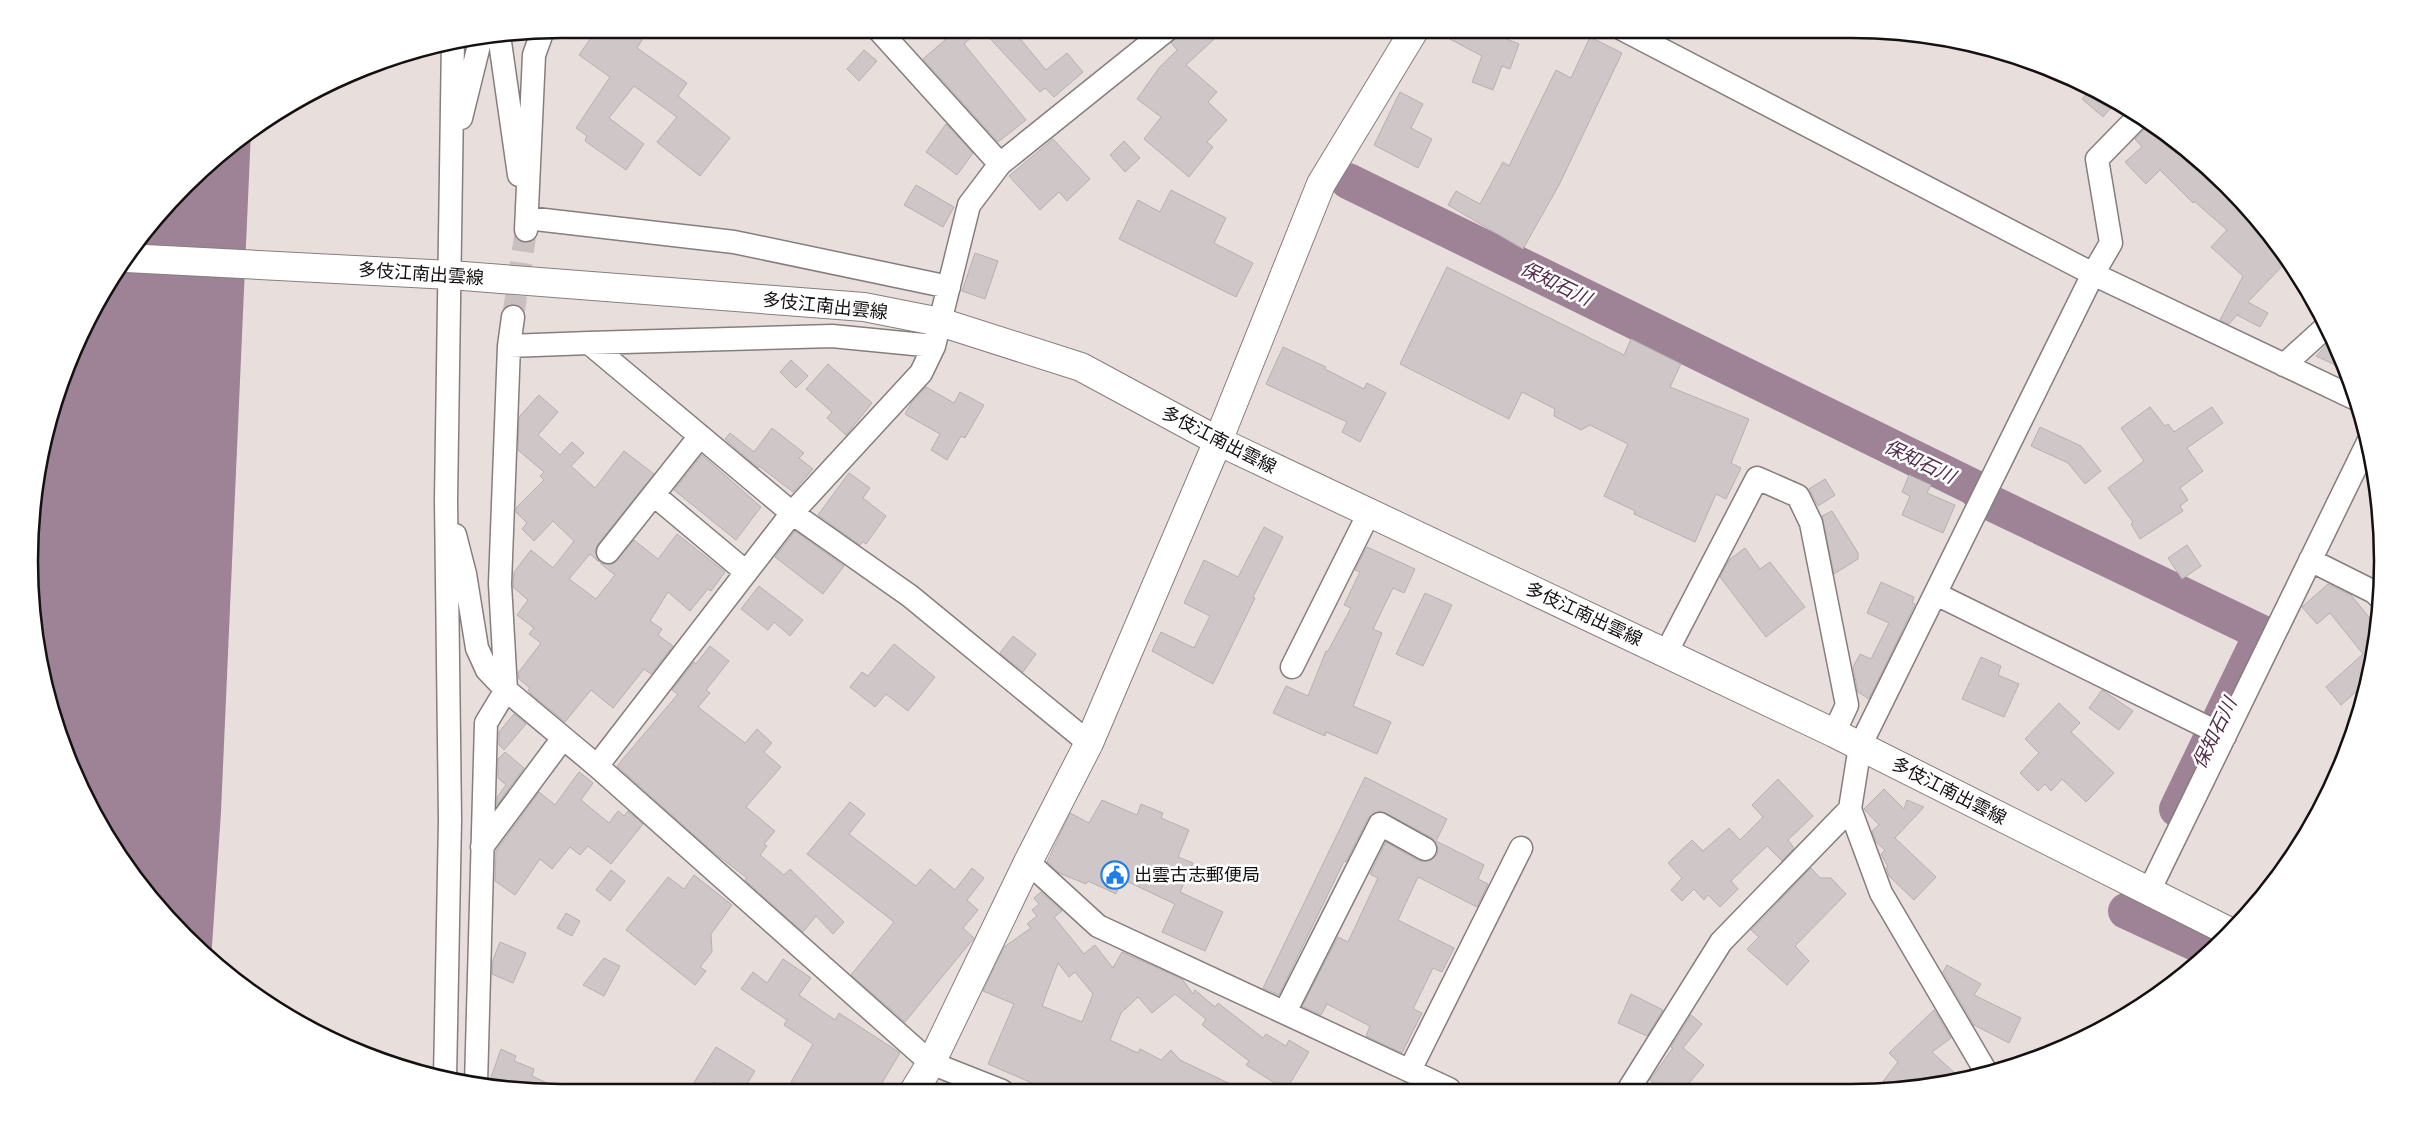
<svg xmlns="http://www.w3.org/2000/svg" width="2411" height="1121" font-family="'Fira Sans','Noto Sans JP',sans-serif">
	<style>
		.water { fill: #9d8395 }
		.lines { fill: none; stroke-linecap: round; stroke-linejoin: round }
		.river { stroke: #9d8395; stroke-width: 36 }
		.building { fill: #cfc6c8; stroke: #b7afb0; fill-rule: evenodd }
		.street-tunnel { stroke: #c8c0be; stroke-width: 22; stroke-dasharray: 22 11; stroke-linecap: butt }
		.street-casing { stroke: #867e7d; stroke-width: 25 }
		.secondary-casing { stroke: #867e7d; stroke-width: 30 }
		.street { stroke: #fff; stroke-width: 22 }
		.secondary { stroke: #fff; stroke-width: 28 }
		.labels { text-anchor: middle; stroke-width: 5; stroke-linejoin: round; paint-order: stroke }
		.street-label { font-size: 18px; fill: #141110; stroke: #fff }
		.poi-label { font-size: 18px; fill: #141110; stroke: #fff; text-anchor: start }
		.water-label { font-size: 19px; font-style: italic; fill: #532c4a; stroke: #fff }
		.rim { fill: none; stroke: #141110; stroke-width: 2.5 }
	</style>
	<rect width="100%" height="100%" fill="#e8dfdd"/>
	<!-- water -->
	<path class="water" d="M251 131 221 812 211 961 139 884 100 826 57 732 39 664 29 560 39 457 57 389 100 295 161 210 210 161Z"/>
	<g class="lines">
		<!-- river -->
		<path class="river" d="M1348 181 1973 487 1991 503 2262 633 2177 809
			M2126 911 2208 949"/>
	</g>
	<!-- building -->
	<path class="building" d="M597 29H626L642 40 637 48 687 83 678 96 730 138 700 176 657 142 677 117 634 86 609 118 644 144 626 170 585 141 587 136 576 128 610 77 579 55Z
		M936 29H1012L1046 70 1067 53 1083 72 1054 97 1045 88 1040 92 981 29 964 44 1026 120 998 142 923 59 945 40Z
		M1181 29H1225L1186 65 1217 92 1208 102 1227 120 1207 142 1213 147 1189 177 1144 139 1161 117 1137 99 1159 68 1177 50 1171 43 1180 34Z
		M1431 29H1482L1519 44 1510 69 1502 66 1493 90 1472 82 1482 56Z
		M1590 37 1622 53 1559 185 1523 249 1448 205 1456 191 1480 204 1503 162 1509 166 1556 70 1571 78Z
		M864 50 877 61 859 81 847 69Z
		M2091 89 2116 102 2103 117 2082 99Z
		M1400 92 1423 104 1411 128 1432 139 1418 168 1374 145Z
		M2151 122 2226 184 2288 260 2248 302 2268 313 2260 327 2237 315 2229 324 2220 320 2243 276 2211 247 2227 230 2194 201 2193 203 2160 170 2146 184 2125 162 2142 147 2135 139Z
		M946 124 973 153 957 175 926 152Z
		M1053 139 1090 179 1067 201 1059 192 1040 210 1009 176Z
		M1124 141 1140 158 1125 172 1110 155Z
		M916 185 954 207 943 227 904 205Z
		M1171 190 1226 218 1214 243 1253 263 1236 297 1119 239 1138 200 1160 212Z
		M975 253 998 261 985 299 962 291Z
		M1447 267 1624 355 1631 339 1681 364 1670 387 1749 419 1731 463 1741 468 1726 499 1716 494 1695 542 1634 514 1635 511 1604 496 1628 444 1590 425 1581 430 1554 416 1555 409 1522 392 1509 419 1400 364Z
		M2332 339 2342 357 2346 370 2316 356Z
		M1283 347 1326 367 1325 369 1364 389 1367 383 1386 393 1360 442 1342 432 1347 422 1266 384Z
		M791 360 808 376 796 388 780 372Z
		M828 364 872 403 846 435 827 418 832 412 806 389Z
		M926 387 954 403 960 392 984 405 965 438 961 436 947 460 931 450 940 434 905 414 912 402Z
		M539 395 558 412 538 435 560 455 572 442 584 453 571 466 595 488 624 451 654 474 598 544 595 551 599 562 590 554 569 579 596 599 615 575 600 563 613 564 634 540 658 559 677 534 725 572 711 591 708 589 690 611 668 592 650 621 662 629 658 635 673 646 651 674 644 669 613 708 591 690 565 722 531 694 528 690 530 688 519 679 518 673 541 643 529 634 534 628 517 615 528 600 513 587 514 572 531 550 553 568 574 541 553 521 534 541 522 529 527 523 516 512V508L544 480 540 476 544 472 518 450 519 417Z
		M2150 407 2165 426 2168 424 2174 432 2212 407 2223 423 2187 448 2203 471 2180 488 2188 500 2180 506 2183 511 2140 539 2131 524 2133 522 2108 488 2144 461 2121 428Z
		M2040 427 2081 446 2101 471 2085 484 2068 463 2031 446Z
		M772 428 804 453 799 458 813 469 793 492 759 466 758 468 725 439 730 433 754 452Z
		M702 455 761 507 736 540 674 490Z
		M849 473 870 488 863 498 886 516 866 544 863 542 860 545 818 515Z
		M1909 475 1931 485 1927 493 1955 505 1943 533 1902 515 1910 496 1902 492Z
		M1825 479 1835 495 1818 506 1809 489Z
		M1832 511 1858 553V559L1834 574 1822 516Z
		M1264 527 1283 537 1253 597 1255 598 1213 684 1152 651 1161 632 1194 648 1210 616 1184 603 1204 560 1238 577Z
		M795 531 844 566 823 594 775 557Z
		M2187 545 2201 566 2182 579 2168 558Z
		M1367 547 1415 569 1404 593 1393 588 1373 629 1382 633 1353 706 1391 722 1377 754 1326 732 1325 736 1273 713 1286 686 1308 696 1326 651H1328L1351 608 1344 605 1360 572 1355 570Z
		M1745 548 1760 569 1770 562 1805 607 1766 637 1720 577 1729 560Z
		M1881 582 1914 597 1912 603 1915 604 1869 699 1858 692 1853 667 1860 654 1871 659 1889 623 1867 613Z
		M2328 584 2351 595 2376 626 2372 664 2366 683 2341 705 2326 687 2363 654 2330 613 2317 624 2302 607Z
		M759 586 803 620 790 636 774 622 768 630 741 609Z
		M1425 593 1452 605 1423 666 1396 654Z
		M1013 636 1036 654 1023 672 1000 653Z
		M894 644 935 677 908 711 886 694 875 707 850 687 862 672 868 676Z
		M710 646 729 661 706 690 710 693 698 707 745 743 757 729 772 743 764 752 781 767 746 807 775 831 764 844 767 846 760 855 784 875 790 869 844 922 833 934 816 916 803 932 745 880 747 878 712 851 617 766 678 694 672 690 694 662 696 664Z
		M1981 657 2001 666 1998 675 2019 684 2004 717 1962 699Z
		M2102 690 2133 711 2119 730 2089 708Z
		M2059 703 2080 723 2071 732 2114 773 2086 802 2062 779 2051 791 2045 784 2038 791 2020 773 2039 753 2025 739Z
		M514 714 526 724 504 750 499 745V732Z
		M505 752 524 768 497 805V797L506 785 498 778V759Z
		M579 772 593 783 581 800 609 823 618 811 624 816 628 811 643 824 611 864 588 846 580 855 570 847 552 869 540 859 515 895 495 881 496 851 539 792 555 805Z
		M1365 777 1447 819 1436 841 1484 865 1478 879 1488 884 1477 907 1418 877 1398 920 1454 948 1442 972 1433 968 1413 1009 1422 1013 1402 1053 1366 1036 1370 1026 1327 1004 1321 1015 1302 1006 1338 937 1348 942 1378 878 1370 874 1386 842 1419 861 1431 860 1437 855 1438 848 1432 838 1386 813 1379 811 1368 818 1346 862 1344 861 1279 995 1263 988Z
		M1778 779 1813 816 1788 840 1794 848 1782 861 1767 846 1731 881 1738 889 1720 907 1708 895 1704 900 1694 889 1682 901 1671 890 1682 878 1668 863 1692 840 1703 851 1729 828 1740 840 1763 817 1752 805Z
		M1884 789 1904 809 1907 800 1924 807 1895 838 1936 877 1914 900 1889 876 1886 868 1888 867 1881 854 1885 850 1876 842 1872 831 1879 825 1864 809Z
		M1102 800 1137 815 1141 804 1163 813 1161 818 1189 830 1178 857 1193 863 1180 892 1223 912 1205 951 1162 932 1175 904 1122 879 1116 894 1088 881 1086 884 1059 873 1047 862 1070 813 1089 823Z
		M850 802 865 814 849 834 916 886 930 869 955 890 972 868 984 878 967 900 978 910 963 928 974 938 905 1022 851 975 894 922 807 854Z
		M1811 868 1820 878H1831L1846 894 1795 946 1809 961 1787 985 1747 949 1759 937 1751 930Z
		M611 870 625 881 610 901 596 890Z
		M694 875 732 905 711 934 712 952 700 967 706 971 695 985 626 930 668 877 684 889Z
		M1041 892 1062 911 1054 917 1084 954 1095 945 1113 968 1122 952 1182 979 1193 994 1195 990 1215 1007 1218 1003 1263 1038 1266 1034 1286 1046 1289 1040 1309 1052 1286 1090 1246 1065 1249 1061 1202 1025 1206 1019 1175 994 1152 1013 1138 997 1121 1013 1110 1040 1138 1053 1140 1049 1161 1060 1171 1050 1180 1060 1243 1090H1078L1063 1084 1060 1091H1043L1030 1085 1032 1083 988 1064 1014 1004 983 991 1004 947 1031 928 1027 924 1037 916 1032 910 1039 904 1034 898ZM1058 963 1069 977 1075 972 1093 994 1082 1022 1042 1006Z
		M566 913 580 921 572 936 557 928Z
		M500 942 526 953 513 983 492 974 493 960Z
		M604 958 620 966 604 996 583 985Z
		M783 959 811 978 799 995 835 1020 839 1013 900 1053 877 1091H807L791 1082 813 1044 784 1025 787 1020 741 989 753 972 767 983Z
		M1947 965 1981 984 1974 995 2021 1018 2009 1043 1974 1025 1943 972Z
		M1631 994 1663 1010 1647 1036 1618 1023Z
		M1934 1010 1951 1038 1932 1052 1959 1077 1920 1088H1878L1898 1062 1889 1053Z
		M1691 1015 1702 1024 1683 1048 1704 1065 1685 1088 1661 1089 1650 1080 1673 1048 1671 1047Z
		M716 1047 755 1071 742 1092H730L714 1082 708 1092H688Z
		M501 1049 516 1056 514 1061 534 1069 532 1076 562 1090V1092L498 1086 489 1083Z"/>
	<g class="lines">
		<!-- street-tunnel -->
		<path class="street-tunnel" d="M513 317 526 230"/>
		<!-- street casing -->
		<g class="street-casing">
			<path id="street" d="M878 29 1000 164
				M1622 29 2093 274 2354 398
				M499 35 519 175
				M461 118 481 37
				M527 218 734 242 949 287
				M526 230 534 55 543 30
				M589 343 832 336 934 346
				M509 346 589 343 792 513 910 596 1089 743
				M2284 365 2326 327
				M654 495 746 572
				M455 535 465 574 477 648 487 670 506 690 597 766 931 1063 1002 1091
				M608 552 700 436
				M2310 560 2374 592 2379 597
				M1936 594 2225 736
				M1666 653 1757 478 1798 496 1811 523 1847 705 1834 733
				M1292 667 1369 513
				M597 766 792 513 921 373 934 346 969 205 1000 164 1168 29
				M482 847 563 738
				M1028 862 1098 926 1449 1089
				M2149 891 2368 442
				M1285 1012 1380 824 1425 849
				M1410 1070 1521 848
				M1985 1070 1881 893 1850 809 1860 746 2093 274 2111 243 2097 159 2140 115
				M445 1078 450 820 446 500 453 40
				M476 1084 486 723 506 690 500 584 509 346 513 317
				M1629 1089 1721 942 1850 809"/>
		</g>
		<!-- secondary casing -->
		<g class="secondary-casing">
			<path id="secondary" d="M126 258 450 275 864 307 940 322 1081 367 1218 441 1834 733 2226 930
				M914 1091 931 1063 1028 862 1089 743 1218 441 1321 184 1415 29"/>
		</g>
		<!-- street -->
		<use href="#street" class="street"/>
		<!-- secondary -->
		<use href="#secondary" class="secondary"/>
	</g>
	<!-- icons -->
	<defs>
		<g id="civic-ring" transform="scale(1.4375)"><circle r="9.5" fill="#fff" stroke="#207ee7" stroke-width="1.5"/><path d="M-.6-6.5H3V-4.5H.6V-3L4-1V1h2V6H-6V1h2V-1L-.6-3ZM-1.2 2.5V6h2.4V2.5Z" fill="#207ee7"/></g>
	</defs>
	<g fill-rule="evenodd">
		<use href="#civic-ring" x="1115" y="875"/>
	</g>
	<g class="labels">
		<!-- street labels -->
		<g class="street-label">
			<text transform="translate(421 274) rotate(4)" y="6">多伎江南出雲線</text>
			<text transform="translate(825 306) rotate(6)" y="6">多伎江南出雲線</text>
			<text transform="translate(1219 440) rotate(27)" y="6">多伎江南出雲線</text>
			<text transform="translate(1584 614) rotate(25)" y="6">多伎江南出雲線</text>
			<text transform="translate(1949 791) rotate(27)" y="6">多伎江南出雲線</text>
		</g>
		<!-- poi labels -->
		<g class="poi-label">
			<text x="1134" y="881">出雲古志郵便局</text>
		</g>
		<!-- water labels -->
		<g class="water-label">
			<text transform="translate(1556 283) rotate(26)" y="7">保知石川</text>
			<text transform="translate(1920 461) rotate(26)" y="7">保知石川</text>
			<text transform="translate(2214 733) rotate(-64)" y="7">保知石川</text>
		</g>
	</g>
	<!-- crop -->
	<path d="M0 0H2411V1121H0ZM561 38H1851A523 523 0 0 1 2374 561V561A523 523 0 0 1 1851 1084H561A523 523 0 0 1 38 561V561A523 523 0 0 1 561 38Z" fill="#fff" fill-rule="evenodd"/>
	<path class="rim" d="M561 38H1851A523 523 0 0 1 2374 561V561A523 523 0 0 1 1851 1084H561A523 523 0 0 1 38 561V561A523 523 0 0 1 561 38Z"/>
</svg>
